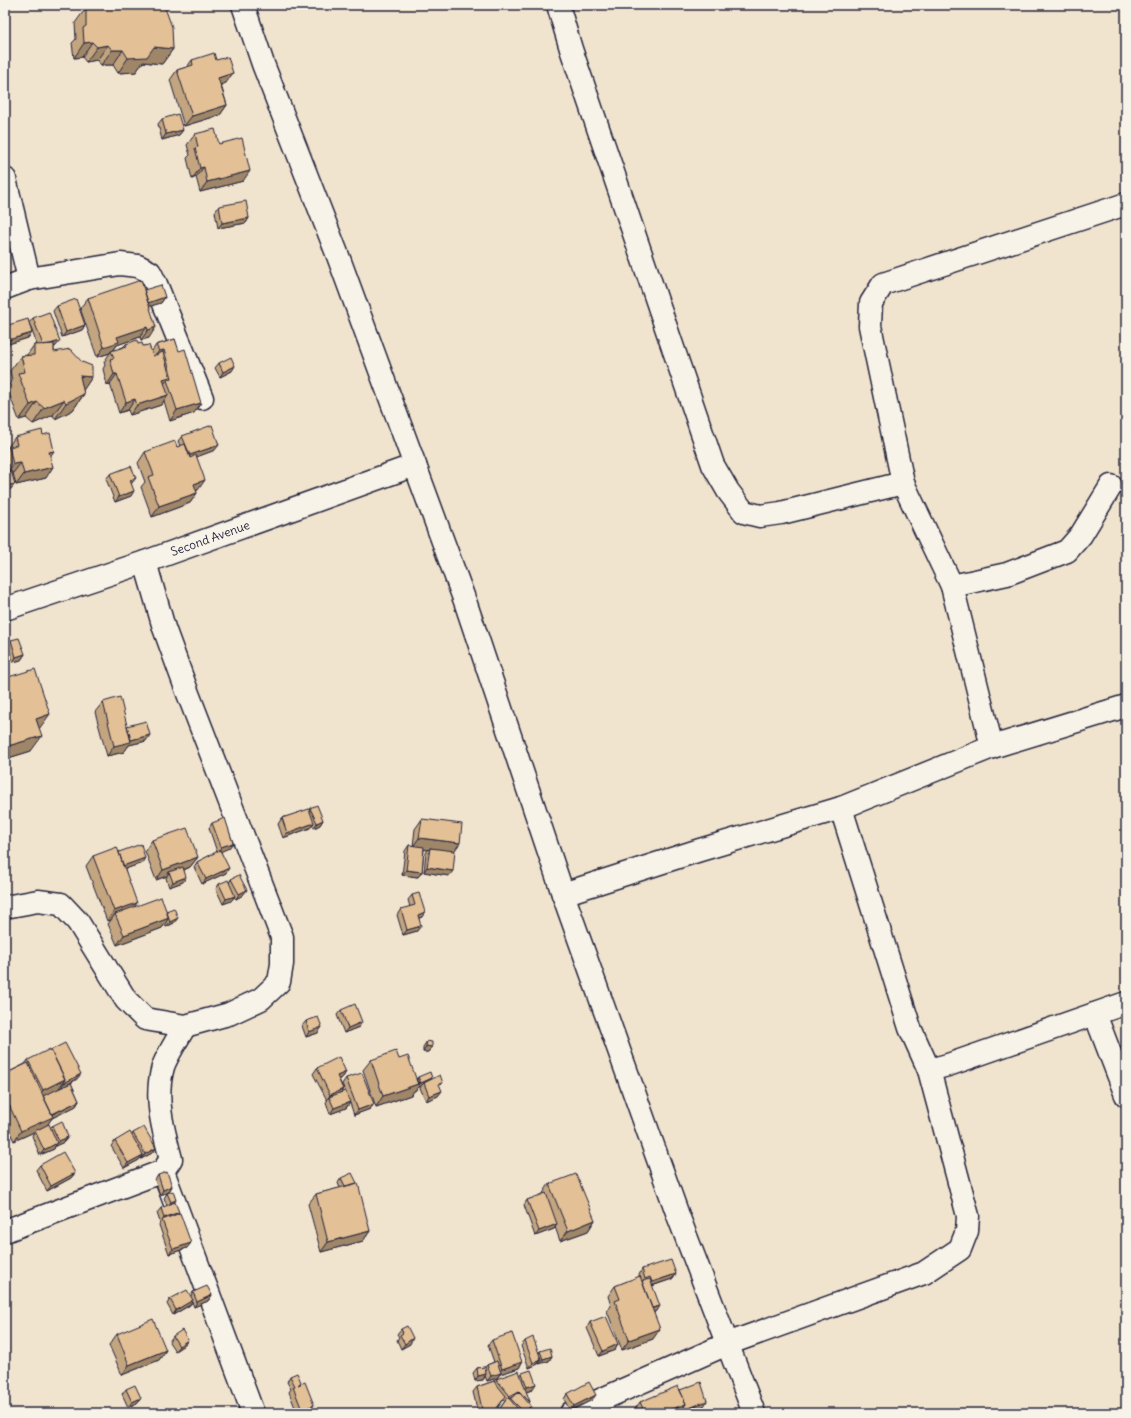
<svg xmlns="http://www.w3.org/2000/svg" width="1131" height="1418" font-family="Delius,sans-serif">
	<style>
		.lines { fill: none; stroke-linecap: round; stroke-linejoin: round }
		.minor-casing { stroke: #22223b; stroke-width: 25 }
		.minor { stroke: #f7f3e8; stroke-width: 22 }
		.wall { fill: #c3a580; stroke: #22223b }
		.shaded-wall { fill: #9f8668; stroke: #22223b }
		.building { fill: #e3c095; stroke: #22223b }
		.labels { text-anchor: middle; stroke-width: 3; stroke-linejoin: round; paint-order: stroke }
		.street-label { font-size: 12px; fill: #22223b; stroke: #f7f3e8 }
	</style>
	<rect width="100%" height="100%" fill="#f1e4cf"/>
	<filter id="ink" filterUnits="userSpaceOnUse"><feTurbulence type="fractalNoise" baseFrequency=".025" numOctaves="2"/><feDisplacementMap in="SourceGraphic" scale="8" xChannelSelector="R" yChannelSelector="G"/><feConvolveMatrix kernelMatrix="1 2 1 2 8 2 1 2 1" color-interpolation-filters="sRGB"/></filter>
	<g filter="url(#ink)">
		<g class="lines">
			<!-- minor casing -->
			<g class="minor-casing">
				<g id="minor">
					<path d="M243 5 263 64 338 256 466 604 563 894 679 1218 754 1413"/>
					<path d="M558 5 571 49 713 465 728 491 744 512 760 516 781 513 903 483"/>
					<path d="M5 179 29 279"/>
					<path d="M5 288 29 279 120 264 138 266 150 272 156 284 202 398"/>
					<path d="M952 586 1007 574 1067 551 1081 535 1111 486"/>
					<path id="s1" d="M5 609 145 562 415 465"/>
					<path d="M992 747 952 586 903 483 870 326 871 303 883 284 1126 204"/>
					<path d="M841 808 910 1028 929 1070 948 1065 1126 1003"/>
					<path d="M563 894 700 850 841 808 992 747 1126 706"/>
					<path d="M5 907 38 901 61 904 78 922 126 1000 145 1019 185 1026 229 1014 261 999 279 982 282 964V937L187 691 164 628 145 562"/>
					<path d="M1095 1014 1126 1095"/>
					<path d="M163 1171 253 1413"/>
					<path d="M5 1231 163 1171 171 1159C163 1129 154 1098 163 1067 166 1057 179 1037 185 1026"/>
					<path d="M571 1413 727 1344 924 1273 960 1249 967 1231 968 1216 929 1070"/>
				</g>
			</g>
			<!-- minor -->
			<use href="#minor" class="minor"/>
		</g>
		<!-- wall -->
		<path class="wall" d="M92 5H162L173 49 162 64 143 62 136 72 118 73 113 65H101L97 60 86 62 82 57 74 58 72 43 76 39 75 23 86 8H91Z
			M192 60H216L226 83 221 85 227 105 220 115 184 126 170 80 177 70 187 67Z
			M162 119 183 130 179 135 162 140 158 124Z
			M195 134 219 144 243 181 200 192 196 177 192 179 187 158 190 155 187 145Z
			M219 206 249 218 246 223 218 228 215 212Z
			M144 290 165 297 161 303 149 306V338L141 340 140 337 117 345 113 351 123 347 126 344H138L143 346 152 351 156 345 175 339 194 413 170 421 164 401 161 405 130 415 128 410 119 413 110 384 107 385 103 369 105 365 104 362 110 353 97 357 80 308 88 298Z
			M57 306 85 325 82 330 62 337 53 311Z
			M33 318 56 346 54 347V352L92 377 83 390 84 394 73 410 55 419 53 415 33 424 26 418 19 420 7 388 12 380 10 371 21 356 27 355 34 345H37L30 325 28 338 5 345V326L29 323Z
			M219 363 232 371 220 377 215 368Z
			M182 436 215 450 196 457 198 490 196 491 197 493 190 503 152 517 141 487 145 482 138 463 145 452 177 447 180 446 178 441Z
			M15 437 50 456 46 478 16 485 13 473H12L11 489 5 491V473H6L5 470V452L8 448V447Z
			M110 474 132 483H131V496L115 502 106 479Z
			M11 640 25 654 21 660 13 662 7 646Z
			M5 678 39 729 31 751 5 759Z
			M103 702 127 726 146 741 129 745 124 752 107 756 95 712Z
			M310 808 323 820 320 825 314 828 312 825 310 828 283 838 278 824 282 818 309 810Z
			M422 819 454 851 449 876 424 872 426 853 428 850 424 849 422 872 418 877 402 875 405 851 409 845 413 846 415 829Z
			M212 823 229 848 221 851 226 873 202 884 194 867 197 862 217 852 209 828Z
			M152 840 198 857 190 867 184 870 183 882 169 887 166 878 167 876 156 880 145 851Z
			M118 852H119L142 863 125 869 134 907 166 911 174 923 166 927 165 924 162 928 117 945 108 924 111 920 107 921 86 866 93 856Z
			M231 879 243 895 236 899 234 897 231 901 223 904 216 889 219 884 229 883Z
			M412 895 422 917 419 918 417 931 403 935 397 915 401 909 410 907 408 900Z
			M341 1010 359 1027 344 1033 337 1015Z
			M306 1021 318 1033 306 1037 302 1026Z
			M427 1041 432 1047 428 1052H423V1047Z
			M399 1059 416 1079 418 1077 431 1079 440 1087 438 1096 426 1101 420 1088 421 1086 417 1088 416 1090 414 1091 411 1095 376 1107 363 1070 371 1060Z
			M28 1060 77 1079 71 1083 79 1101 76 1106 52 1118 47 1125 50 1128 52 1126 68 1137 64 1142 55 1146 54 1149 40 1155 32 1136 34 1132 14 1141 5 1122V1074L25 1064Z
			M317 1068 346 1072 343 1077 339 1079 343 1089 340 1093 345 1091 342 1084 346 1078 374 1104 370 1109 354 1115 350 1103 346 1108 330 1114 326 1102 328 1100H327L313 1074Z
			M133 1133 156 1148 152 1153 141 1159V1158L139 1160 124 1168 111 1146 115 1141 132 1135Z
			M40 1165 75 1173 71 1178 47 1191 36 1170Z
			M158 1175 172 1186 169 1192 160 1195 155 1180Z
			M341 1178 370 1231 363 1241 321 1252 308 1204 316 1194 340 1188 338 1183Z
			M549 1184 595 1220 588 1231 560 1241 555 1227 554 1229 535 1236 524 1205 527 1200 542 1195Z
			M167 1193 174 1203 178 1214 187 1248 169 1254 159 1225 160 1222 157 1213 161 1208 167 1206 164 1198Z
			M642 1269 676 1274 672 1279 652 1286 657 1311 654 1312 653 1339 622 1350 607 1311 611 1306 608 1296 615 1286 639 1277V1275Z
			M193 1292 212 1295 208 1301 194 1307 192 1302 190 1305 173 1315 167 1304 170 1299 191 1296Z
			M590 1322 618 1344 615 1350 599 1356 587 1328Z
			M401 1329 410 1344 401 1349 397 1340 399 1337 397 1334Z
			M117 1334 166 1350 159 1360 122 1375 109 1345Z
			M173 1336 188 1340 184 1345 175 1351 169 1342Z
			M492 1340 522 1362 519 1368 500 1374 497 1378 487 1381 485 1376 483 1380 475 1381 473 1373 477 1368 485 1367 487 1365 494 1362 488 1345Z
			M525 1341 539 1353 540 1351 552 1356 549 1361 539 1364V1363L538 1364 529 1368 521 1346Z
			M522 1373 532 1390 526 1392 530 1402 529 1403 528 1411 525 1413H497L505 1401 504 1399 494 1413H478L473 1392 477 1387 494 1381 496 1379 520 1376Z
			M290 1376 301 1382 300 1384 310 1411 304 1413H297L289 1392 291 1389 287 1382Z
			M126 1389 141 1398 137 1403 128 1407 122 1394Z
			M680 1390 704 1406 686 1413H634L633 1412 640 1402Z
			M567 1394 592 1400 570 1411 564 1399Z"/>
		<!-- shaded-wall -->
		<path class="shaded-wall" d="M92 42 82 57 74 58 84 43Z
			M108 45 97 60 86 62 97 47Z
			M154 47 173 49 162 64 143 62 136 72 118 73 128 58Z
			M112 50H123L113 65H101Z
			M233 73 226 83 211 88 218 78Z
			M227 105 220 115 184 126 192 116Z
			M183 130 179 135 162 140 166 134Z
			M204 167 196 177 192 179 200 168Z
			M250 171 243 181 200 192 207 182Z
			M249 218 246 223 218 228 222 223Z
			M165 297 161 303 141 309 144 304Z
			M85 325 82 330 62 337 66 332Z
			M147 327 140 337 117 345 112 352 111 351 110 353 97 357 104 347 117 337Z
			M156 327 149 338 141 340 148 330Z
			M32 333 28 338 5 345V341Z
			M60 341 56 346 40 352 43 347Z
			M164 350 156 360 151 362 159 351Z
			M235 366 232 371 220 377 223 372Z
			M114 374H117L110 384 107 385Z
			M80 376 92 377 82 392Z
			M170 377 168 380H167L162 387 163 379Z
			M84 394 73 410 55 419 66 403Z
			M168 395 161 405 130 415 137 405Z
			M135 399 128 410 119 413 126 402Z
			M64 400 53 415 33 424 44 408Z
			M37 402 26 418 19 420 30 405Z
			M201 403 194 413 170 421 177 410Z
			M219 445 215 450 186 461 190 455Z
			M54 451 47 461 49 452Z
			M21 463 13 473 6 475 13 464Z
			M53 467 46 478 16 485 24 474Z
			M136 478 132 483 126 486 130 480Z
			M205 480 198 490 187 494 194 484Z
			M15 484 11 489 5 491V488L6 486Z
			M134 491 131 496 115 502 119 497Z
			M197 493 190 503 152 517 159 506Z
			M25 654 21 660 13 662 16 657Z
			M50 714 39 729 36 719Z
			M150 735 146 741 129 745 124 752 107 756 114 746 131 740Z
			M42 736 31 751 5 759V751L8 746Z
			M323 820 320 825 314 828 317 823Z
			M314 823 310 828 283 838 287 833Z
			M419 838 460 843 453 853 430 848 428 850 412 848Z
			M233 843 229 848 218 853 221 847Z
			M198 857 190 867 170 875 169 872 167 876 156 880 163 870Z
			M145 858 142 863 120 871 123 866Z
			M427 867 453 871 449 876 424 872Z
			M229 868 226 873 202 884 206 879Z
			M406 870 422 872 418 877 402 875Z
			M186 877 183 882 169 887 173 882Z
			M247 890 243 895 236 899 239 894Z
			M235 896 231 901 223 904 226 899Z
			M137 903 130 913 115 914 111 920 107 921 114 911Z
			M425 912 422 917 414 920 418 915Z
			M169 918 162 928 117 945 124 935Z
			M178 918 174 923 166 927 170 922Z
			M421 926 417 931 403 935 407 930Z
			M362 1022 359 1027 344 1033 348 1028Z
			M322 1027 318 1033 306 1037 309 1032Z
			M426 1046 432 1047 428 1052H423Z
			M346 1072 343 1077 334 1082 337 1076Z
			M81 1074 77 1079 61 1088 64 1083Z
			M432 1078 429 1083H424L421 1086 417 1088 416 1090 414 1091 411 1095 376 1107 383 1096 418 1084 419 1085 421 1083Z
			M65 1079 58 1090 36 1100 43 1090Z
			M343 1089 340 1094 329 1097 327 1100 330 1095Z
			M442 1091 438 1096 426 1101 429 1096Z
			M79 1101 76 1106 52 1118 46 1127 35 1131 34 1132 14 1141 21 1131 49 1116Z
			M350 1102 346 1108 330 1114 334 1108Z
			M374 1104 370 1109 354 1115 358 1110Z
			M68 1137 64 1142 55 1146 54 1149 40 1155 44 1150 57 1143 59 1141Z
			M156 1148 152 1153 141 1159 145 1154Z
			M143 1155 139 1160 124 1168 128 1163Z
			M75 1173 71 1178 47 1191 51 1186Z
			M172 1186 169 1192 160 1195 163 1190Z
			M176 1200 173 1205 167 1207 171 1202Z
			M179 1212 176 1218 163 1221 164 1218Z
			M595 1220 588 1231 560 1241 568 1231Z
			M557 1224 554 1229 535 1236 539 1231Z
			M370 1231 363 1241 321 1252 328 1242Z
			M191 1243 187 1248 169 1254 173 1249Z
			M676 1274 672 1279 648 1287 652 1282Z
			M212 1295 208 1301 194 1307 197 1302Z
			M193 1300 190 1305 173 1315 176 1310Z
			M660 1306 657 1311 646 1315 650 1309Z
			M660 1329 653 1339 622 1350 629 1340Z
			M413 1338 410 1344 401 1349 405 1344Z
			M188 1340 184 1345 175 1351 179 1346Z
			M618 1344 615 1350 599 1356 603 1351Z
			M166 1350 159 1360 122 1375 129 1365Z
			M552 1356 549 1361 539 1364 543 1359Z
			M541 1359 538 1364 529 1368 533 1363Z
			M522 1362 519 1368 500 1374 497 1378 487 1381 491 1376 499 1373 502 1369Z
			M486 1374 483 1380 475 1381 478 1376Z
			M536 1384 532 1390 523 1393 527 1387Z
			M519 1391 515 1396 506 1401 510 1396Z
			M596 1395 592 1400 570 1411 574 1406Z
			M141 1398 137 1403 128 1407 132 1402Z
			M707 1401 704 1406 686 1413H682L684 1410Z
			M686 1404 680 1413H661Z
			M314 1405 310 1411 304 1413H300L302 1410Z
			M531 1406 528 1411 525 1413H524Z"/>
		<!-- building -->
		<path class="building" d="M97 5H162L165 8 172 27 173 49 154 47 147 57 128 58 123 50H112L108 45 97 47 92 42 84 43 83 28 86 26V8H97Z
			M214 53 216 60 228 57 233 73 218 78 227 105 192 116 177 70 193 65 192 60Z
			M178 114 183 130 166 134 162 119Z
			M215 129 219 144 242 138 250 171 207 182 204 167 200 168 195 148 198 147 195 134Z
			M246 201 249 218 222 223 219 206Z
			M141 280 156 327 148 330 147 327 117 337 119 342 104 347 88 298Z
			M161 285 165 297 148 303 144 290Z
			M76 299 85 325 66 332 57 306Z
			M49 312 60 341 50 344 43 345 33 318Z
			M28 319 32 333 5 341V326Z
			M175 339 179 351 185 349 201 403 177 410 167 380 172 378 164 350 159 351 156 345Z
			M137 340 138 344 142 343 143 346 149 345 153 356 163 352 170 377 163 379 168 395 137 405 135 399 126 402 117 374H114L110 359 114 358 111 351 127 346 126 344Z
			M54 344V352L70 349 82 362 92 366V377L80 376 84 394 66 403 64 400 44 408 37 402 30 405 18 373 25 372 21 356 34 355V345Z
			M231 357 235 366 223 372 219 363Z
			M212 425 219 445 190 455 182 436Z
			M42 430 43 435 50 433 54 451 49 452 53 467 24 474 21 463 13 464 9 447 17 445 15 437Z
			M175 441 177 447 185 444 190 458 196 455 205 480 194 484 197 493 159 506 148 477 154 475 145 452Z
			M131 466 136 478 130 480 134 491 119 497 110 474Z
			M11 471 15 484 6 486 5 482V473Z
			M19 638 25 654 16 657 11 640Z
			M35 669 50 714 36 719 42 736 8 746 5 736V678Z
			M120 697 131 742 114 746 103 702Z
			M146 721 150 735 131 740 127 726Z
			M317 805 323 820 317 823 310 808Z
			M309 809 314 823 287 833 282 818Z
			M225 818 233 843 221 847 212 823Z
			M422 819 462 824 460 843 419 838Z
			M187 828 198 857 163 870 152 840Z
			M141 844 145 858 123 866 119 852Z
			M409 845 424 847 422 872 406 870Z
			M117 847 137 903 114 911 93 856Z
			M430 848 455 851 453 871 427 867Z
			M220 850 229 868 206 879 197 862Z
			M183 867 186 877 173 882 169 872Z
			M239 875 247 890 239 894 231 879Z
			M228 880 235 896 226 899 219 884Z
			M419 893 425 912 418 915 421 926 407 930 401 909 415 905 412 895Z
			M161 897 169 918 124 935 115 914Z
			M174 908 178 918 170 922 166 911Z
			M355 1004 362 1022 348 1028 341 1010Z
			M318 1017 322 1027 309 1032 306 1021Z
			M427 1041 432 1042V1047L426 1046Z
			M65 1043 81 1074 64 1083V1082L65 1079 51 1050Z
			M50 1049 65 1079 43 1090 28 1060Z
			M396 1051 399 1059 408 1056 418 1084 383 1096 371 1060Z
			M339 1057 346 1072 337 1076 343 1089 330 1095 317 1068Z
			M28 1063 53 1117 21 1131 5 1096V1074Z
			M430 1072 432 1078 421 1083 418 1077Z
			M362 1073 374 1104 358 1110 346 1078Z
			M440 1075 443 1083 439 1084 442 1091 429 1096 424 1083Z
			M417 1078 420 1084 417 1085 418 1084 416 1079Z
			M71 1083 79 1101 52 1114 43 1096Z
			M345 1091 350 1102 334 1108 329 1097Z
			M62 1121 68 1137 59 1141 52 1126Z
			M49 1124 57 1143 44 1150 35 1131Z
			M144 1127 156 1148 145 1154 133 1133Z
			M130 1132 143 1155 128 1163 115 1141Z
			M63 1152 75 1173 51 1186 40 1165Z
			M167 1172 172 1186 163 1190 158 1175Z
			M352 1173 357 1183 345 1186 341 1178Z
			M576 1174 595 1220 568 1231 549 1184Z
			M358 1183 370 1231 328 1242 316 1194Z
			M173 1191 176 1200 171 1202 167 1193Z
			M546 1193 557 1224 539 1231 527 1200Z
			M175 1202 179 1212 164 1218 161 1208Z
			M180 1213 191 1243 173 1249 162 1220Z
			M671 1260 676 1274 652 1282 650 1277 645 1279 642 1269Z
			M640 1276 660 1329 629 1340 615 1301 620 1299 615 1286Z
			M650 1279 660 1306 652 1308 642 1281Z
			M207 1286 212 1295 197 1302 193 1292Z
			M187 1290 193 1300 176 1310 170 1299Z
			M606 1316 618 1344 603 1351 590 1322Z
			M153 1319 166 1350 129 1365 117 1334Z
			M407 1326 413 1338 405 1344 400 1335 403 1333 401 1329Z
			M182 1330 188 1340 179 1346 173 1336Z
			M512 1333 522 1362 502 1369 492 1340Z
			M533 1337 541 1359 533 1363 525 1341Z
			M550 1348 552 1356 543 1359 540 1351Z
			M497 1361 501 1373 491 1376 487 1365Z
			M485 1367 486 1374 478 1376 477 1368Z
			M531 1370 536 1384 527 1387 522 1373Z
			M519 1371 530 1402 519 1391 510 1396 496 1379Z
			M297 1373 301 1382 298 1385 305 1382 314 1405 302 1410 293 1387 295 1386 290 1376Z
			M494 1381 506 1396 493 1413H483L477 1387Z
			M589 1382 596 1395 574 1406 567 1394Z
			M701 1382 707 1401 684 1410V1407L686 1404 680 1390Z
			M135 1385 141 1398 132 1402 126 1389Z
			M678 1386 686 1404 661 1413H645L640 1402Z
			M519 1392 531 1406 524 1412 511 1399Z
			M508 1397 521 1413H497Z"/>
	</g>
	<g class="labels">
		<!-- street labels -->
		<g class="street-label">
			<text dy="4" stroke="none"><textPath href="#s1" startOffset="217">Second Avenue</textPath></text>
		</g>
	</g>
	<!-- margin -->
	<rect width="1131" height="1418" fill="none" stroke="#f7f3e8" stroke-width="20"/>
	<rect x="10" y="10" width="1111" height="1398" fill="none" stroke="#22223b" stroke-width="1.5" filter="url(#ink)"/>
</svg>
